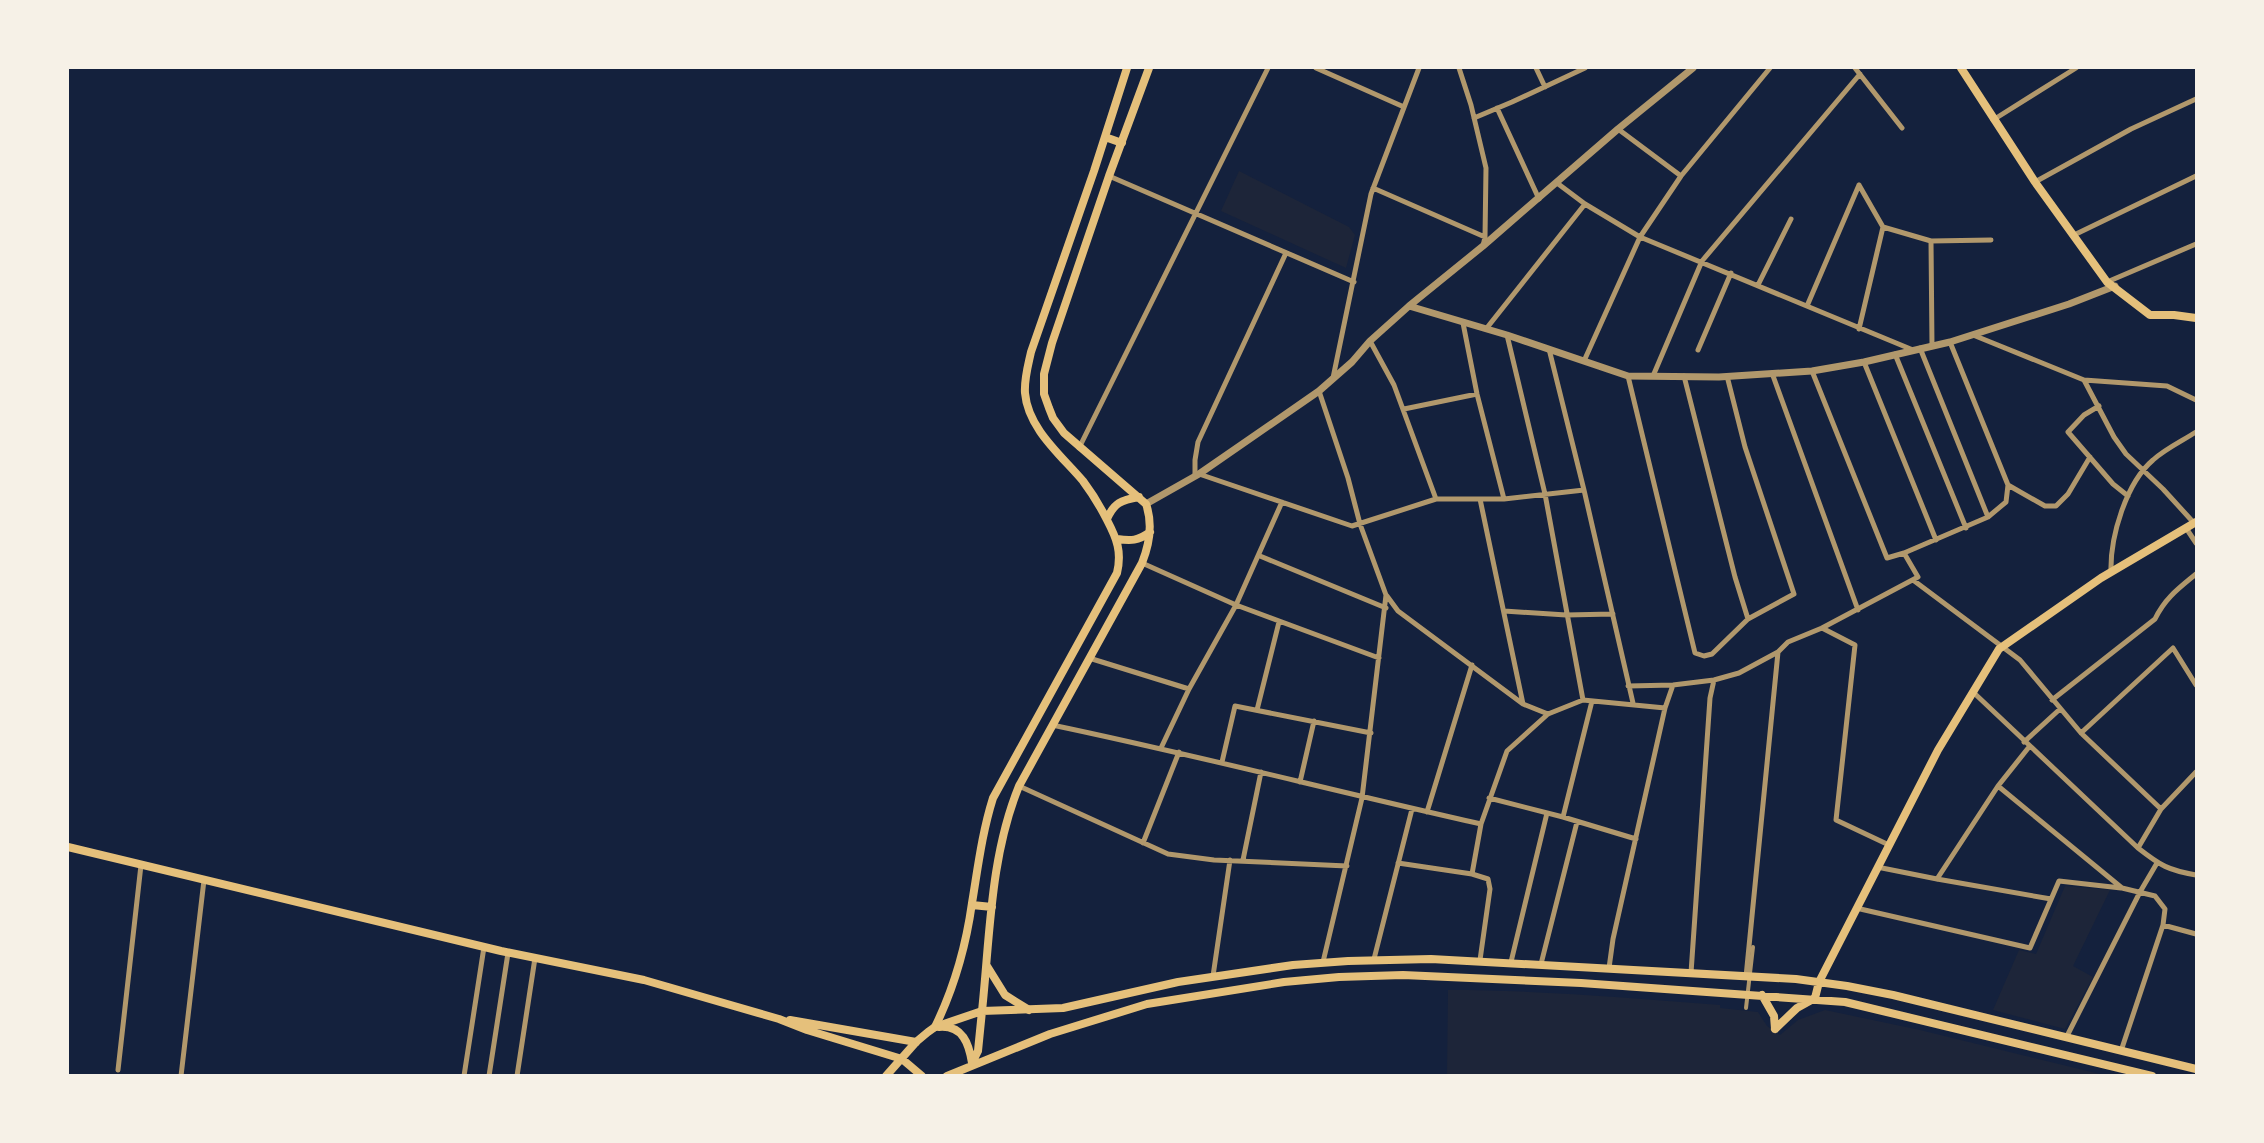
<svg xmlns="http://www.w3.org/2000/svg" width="2264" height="1143" font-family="Signika,sans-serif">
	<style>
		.green { fill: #1d2539 }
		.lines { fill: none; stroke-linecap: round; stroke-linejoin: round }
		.pedestrian { stroke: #b1986c; stroke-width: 4 }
		.minor { stroke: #b1986c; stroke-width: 5 }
		.tertiary { stroke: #b1986c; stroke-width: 7 }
		.secondary { stroke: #e5c07b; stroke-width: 8 }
		.primary { stroke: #e5c07b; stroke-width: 8 }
		.trunk { stroke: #e5c07b; stroke-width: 8 }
	</style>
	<rect width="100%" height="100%" fill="#14213d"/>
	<!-- green -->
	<path class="green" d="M1239 171 1349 227 1355 235 1346 268 1221 211Z
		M2065 886 2110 890 2073 966 2093 977 2065 1029 1993 1010 2019 950 2036 954Z
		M1448 990C1539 990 1630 998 1720 1005V1008L1758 1012 1767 1026 1780 1035 1798 1020 1825 1010 1920 1030 2104 1075 1447 1076Z"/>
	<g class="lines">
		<!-- pedestrian -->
		<path class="pedestrian" d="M1746 1008 1753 947"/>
		<!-- minor -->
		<path class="minor" d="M1316 68 1404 107
			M1459 68 1471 105 1486 168 1485 237 1483 246
			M1536 68 1545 87
			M1855 68 1902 128
			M1497 108 1539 199
			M1474 118 1512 102 1585 68
			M1993 120 2076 68
			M1618 129 1681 176
			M1109 176 1354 282
			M2035 182 2131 129 2196 99
			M1557 183 1585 204 1640 237 1913 350
			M1859 185 1883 227
			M1373 188 1485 237
			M1883 227 1931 241 1991 240
			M2074 235 2196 176
			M1931 241 1932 345
			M2107 282 2196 244
			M1758 285 1791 219
			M1807 306 1859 185
			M1463 323 1477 394 1504 499
			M1486 329 1585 204
			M1859 329 1883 227
			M1507 335 1545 494 1583 700
			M1973 335 2084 380 2167 386 2196 400
			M1370 341 1394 385 1436 499
			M1920 348 1988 517
			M1549 349 1584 490 1633 703
			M1698 350 1731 273
			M1895 354 1966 528
			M1584 361 1640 237 1681 176 1770 68
			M1864 362 1936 540
			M1772 373 1858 610
			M1628 376 1695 653 1704 656 1712 654 1748 619 1794 594 1745 447 1727 376
			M1653 376 1702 261 1860 74
			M1684 376 1735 577 1748 619
			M1333 378 1371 194 1419 68
			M2084 380 2114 437 2126 454 2163 489 2194 523
			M1319 391 1348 478 1360 524 1386 595 1362 798 1323 962
			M2099 406 2084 415 2068 432 2113 484 2128 496
			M1404 409 1477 394
			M1079 448 1268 68
			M1199 474 1352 526 1436 499H1504L1584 490
			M1195 476V460L1198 442 1286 253
			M2008 485 2045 506H2056L2068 494 2090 457
			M1480 499 1523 704
			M2186 528 2196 543
			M1904 553 1988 517 2006 502 2008 485 1950 342
			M1260 556 1386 608
			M1142 563 1236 605 1379 658
			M2111 572C2110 537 2126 483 2153 460 2165 449 2182 441 2196 432
			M1913 580 2020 660 2081 733 2161 809
			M1387 596 1398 611 1523 704 1548 714
			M1504 611 1566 615 1613 614
			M1822 628 1855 645 1836 820 1889 845
			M1089 658 1189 689
			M1628 686 1673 685 1714 680 1739 673 1778 652 1788 642 1822 628 1918 577 1904 553 1887 558 1812 371
			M1973 692 2138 848C2161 866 2168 870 2196 875
			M2052 700 2155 619C2165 598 2179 588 2196 574
			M1257 710 1279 622
			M1052 725C1196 755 1338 792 1481 824
			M2081 733 2173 648 2196 685
			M2024 742 2060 709
			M1161 748 1189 689 1236 605 1282 502
			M1222 762 1235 706 1371 733
			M1300 782 1314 721
			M1019 786 1168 854 1214 860 1347 866
			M1998 786 2122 888 2155 896 2165 909 2163 925 2121 1051
			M1489 798 1563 817 1636 839
			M1427 812 1472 665
			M1563 817 1592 701
			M1143 843 1179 752
			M2138 848 2161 809 2196 772
			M1243 860 1261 772
			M1398 863 1472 874
			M1877 867 1937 879 2051 899
			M1937 879 1998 786 2029 747
			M1856 908 2030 948 2059 881 2121 888
			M2163 925 2196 934
			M1374 959 1412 809
			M1480 960 1490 889 1488 879 1472 874 1481 824 1507 751 1548 714 1583 700 1665 708
			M1511 962 1547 813
			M1541 964 1577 822
			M1609 968 1613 939 1665 708 1673 685
			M1691 973 1710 698 1714 680
			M1213 976 1230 860
			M1746 977 1778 652
			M2066 1038 2140 892 2157 863
			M118 1070 141 865
			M181 1076 204 880
			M464 1076 484 947
			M489 1076 508 953
			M517 1076 535 958"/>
		<!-- tertiary -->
		<path class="tertiary" d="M1409 306 1507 335 1628 376 1719 377 1812 371 1864 362 1950 342 2069 304 2115 286
			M1146 504 1199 474 1319 391 1352 362 1370 341 1409 306 1483 246 1618 129 1693 68"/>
		<!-- secondary -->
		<path class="secondary" d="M1961 68 2035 182 2107 282 2150 315H2174L2196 318
			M68 847 501 951 644 980 779 1019 807 1030 902 1059
			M1819 982 1938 750 1999 649 2101 578 2196 522
			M790 1020 916 1042"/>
		<!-- primary -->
		<path class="primary" d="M1105 137 1122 143
			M1107 519C1114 503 1121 500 1139 497
			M1117 539C1131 541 1138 541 1150 532
			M972 905 992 907
			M987 966 1005 995 1029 1010
			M982 1011C990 936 990 857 1019 786L1142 563C1150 543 1153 524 1146 504L1064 433 1053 418 1049 408 1044 394V374L1052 343 1109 176 1149 68
			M935 1027C954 988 966 946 972 903 978 867 982 833 993 798L1117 573C1122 552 1117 539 1107 520 1100 506 1092 493 1083 481 1062 456 1028 429 1025 393 1024 379 1028 366 1031 352L1094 171 1127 68"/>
		<!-- trunk -->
		<path class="trunk" d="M1762 995 1774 1016 1775 1029
			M939 1027C963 1025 969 1044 972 1063
			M1775 1029 1797 1008 1815 998 1819 982
			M902 1059 922 1076
			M972 1063 978 1051 982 1011
			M886 1076 916 1042 928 1032 935 1027 982 1011 1063 1008 1178 982 1293 965 1348 961 1431 959 1796 979 1847 986 1893 995 2196 1069
			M947 1076 1050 1034 1147 1004 1284 982 1339 977 1403 975 1581 983 1845 1002 2152 1076"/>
	</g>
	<!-- border -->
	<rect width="2264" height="1143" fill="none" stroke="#f6f1e7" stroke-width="138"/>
</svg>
